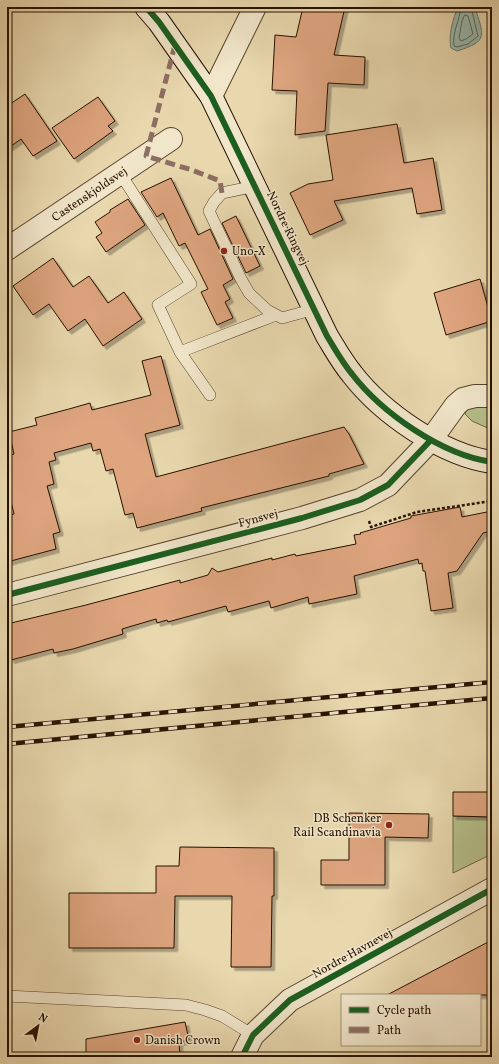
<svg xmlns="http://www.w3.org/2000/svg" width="499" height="1064" font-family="Vollkorn,serif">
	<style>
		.green { fill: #b6bf8a; stroke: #6e6845 }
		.water { fill: #98b9b0; stroke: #6a766a }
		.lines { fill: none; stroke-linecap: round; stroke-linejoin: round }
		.shore { stroke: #5f6558; stroke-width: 1 }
		.building { fill: #dea57f; stroke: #261100; filter: url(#shadow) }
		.service-casing { stroke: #57432c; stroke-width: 12 }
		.minor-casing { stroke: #57432c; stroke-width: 24 }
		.secondary-casing { stroke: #261100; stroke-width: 24 }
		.path { stroke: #261100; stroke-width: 2.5; stroke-dasharray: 3 2; stroke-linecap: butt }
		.service { stroke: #f1e6ca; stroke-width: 11 }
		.minor { stroke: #f1e6ca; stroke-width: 22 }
		.secondary { stroke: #f1e6ca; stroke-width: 22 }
		.rail-casing { stroke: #261100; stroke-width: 4.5 }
		.rail { stroke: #f1e6ca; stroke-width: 3; stroke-dasharray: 9; stroke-linecap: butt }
		.quiet { stroke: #8d6e63; stroke-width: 5; stroke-dasharray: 10 5; stroke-linecap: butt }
		.cycleway-casing { stroke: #f1e6ca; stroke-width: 8 }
		.cycleway { stroke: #1b5e20; stroke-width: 6 }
		.poi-dot { fill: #8f2418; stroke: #f1e6ca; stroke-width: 1.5 }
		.labels { text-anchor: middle; stroke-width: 3; stroke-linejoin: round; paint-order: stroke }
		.street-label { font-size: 12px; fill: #261100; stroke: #f1e6ca }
		.poi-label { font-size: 12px; fill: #261100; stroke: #f1e6ca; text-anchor: start }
	</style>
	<defs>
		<filter id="shadow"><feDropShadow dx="3.5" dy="3.5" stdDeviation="0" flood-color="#0004"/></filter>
	</defs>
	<rect width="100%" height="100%" fill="#e9d8ae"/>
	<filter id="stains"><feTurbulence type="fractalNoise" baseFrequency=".005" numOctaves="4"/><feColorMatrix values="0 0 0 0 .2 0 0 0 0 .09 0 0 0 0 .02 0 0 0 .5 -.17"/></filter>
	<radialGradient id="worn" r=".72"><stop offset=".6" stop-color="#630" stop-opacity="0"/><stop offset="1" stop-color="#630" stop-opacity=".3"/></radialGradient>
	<!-- green -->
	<path class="green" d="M476 407H492V430L472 421 465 414 466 409Z
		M453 816 492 817V854L453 873Z"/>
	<!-- water -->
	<path class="water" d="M458 7H475C483 35 490 41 457 51L451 48C448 35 453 19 458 7Z"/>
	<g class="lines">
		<!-- shore -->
		<path class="shore" d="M461 7C460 20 452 32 454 46L457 47 468 44 478 36 471 7
			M465 15 468 16 473 34 466 39 461 41 459 38 462 21Z"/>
	</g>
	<!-- building -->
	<path class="building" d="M303 7H345L334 55 365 57 364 85 328 83 325 131 295 135 297 91 272 90 275 35 296 37Z
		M25 94 57 141 33 156 21 139 7 149V106Z
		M98 97 115 121 108 126 113 131 74 159 52 128Z
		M397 124 404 163 433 158 442 210 417 214 412 188 334 201 343 220 310 235 290 193 308 184 333 180 326 135Z
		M171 178 198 235 210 229 233 279 223 285 230 299 225 302 233 318 217 325 201 292 208 289 185 243 179 246 163 213 157 217 141 192Z
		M128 199 145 225 106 252 96 237 102 233 95 222 110 212V210Z
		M236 216 260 266 246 273 222 223Z
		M53 258 73 287 89 276 108 303 124 292 142 319 103 346 85 319 68 331 49 304 33 315 13 286Z
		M480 279 492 321 446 335 434 293Z
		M161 356 180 425 145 434 156 477 344 427 349 434 364 464 329 474V476L201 508 202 511 137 528 133 513 125 515 113 469 106 471 100 449 93 451 91 443 54 453 56 460 49 462 54 484 47 486 60 532 53 534 56 549 7 562V516L14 514 7 485V456L14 454 9 432 37 425 35 418 69 409 90 403 92 410 151 395 142 361Z
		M460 507 462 517 492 511V531L483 533 457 571 448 573 453 608 431 611 425 571H423L422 563 419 564 418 559 354 576 357 594 309 604 308 597 271 608 269 601 228 612 226 606 168 622 167 620 157 623 156 619 122 629 123 634 73 649 54 653 53 649 11 660 10 657H7V624L86 605 180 580V583L208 575 212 568 218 572 272 558V560L295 554 296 556 356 544 354 535 361 534 360 533 411 518V516Z
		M453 792H492V817L453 816Z
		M349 813 429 814 428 838 385 837V885H321V860H349Z
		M180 847 274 848V896H272L271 967H231L232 896H175L174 948H69V893H156V866H179Z
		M492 940V995H387L446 964Z
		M185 1022 189 1040 179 1042 180 1057H86V1039Z"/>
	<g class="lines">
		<!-- service casing -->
		<g class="service-casing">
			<path id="service" d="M120 173 191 284 158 305 180 352 210 395
				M256 186 222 193 214 202 209 211 241 279 249 293 267 310 282 318 315 309
				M180 352 276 315
				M7 996 186 1005 205 1010 222 1016 253 1035"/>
		</g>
		<!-- minor casing -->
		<g class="minor-casing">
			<g id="minor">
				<path d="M211 96 255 7"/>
				<path id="s1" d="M7 249 171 139"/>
				<path d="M7 595 302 518 360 500 388 485 430 441 456 405 463 399 475 396H492"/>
				<path d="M242 1057 253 1035 290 1000 492 889"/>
			</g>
		</g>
		<!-- secondary casing -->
		<g class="secondary-casing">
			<path id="secondary" d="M146 7 159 22 211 96 327 336C335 349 342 362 352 374 382 413 442 455 492 462"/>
		</g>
		<!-- path -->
		<path class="path" d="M369 521 371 527 417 512 492 501"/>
		<!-- service -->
		<use href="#service" class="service"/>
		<!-- minor -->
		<use href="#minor" class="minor"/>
		<!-- secondary -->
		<use href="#secondary" class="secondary"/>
		<!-- rail casing -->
		<g class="rail-casing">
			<path id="rail" d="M7 727 492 682
				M7 744 492 698"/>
		</g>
		<!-- rail -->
		<use href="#rail" class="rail"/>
		<!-- quiet -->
		<path class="quiet" d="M175 45 146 156 192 170 220 181 222 193"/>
		<!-- cycleway casing -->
		<g class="cycleway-casing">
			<path id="cycleway" d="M146 7 159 22 211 96 327 336C335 349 342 362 352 374 382 413 442 455 492 462
				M7 595 302 518 360 500 388 485 430 441
				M242 1057 253 1035 290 1000 492 889"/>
		</g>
		<!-- cycleway -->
		<use href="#cycleway" class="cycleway"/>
	</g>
	<!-- markers -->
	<g class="poi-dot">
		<circle cx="224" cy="251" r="4"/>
		<circle cx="389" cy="825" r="4"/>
		<circle cx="137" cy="1040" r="4"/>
	</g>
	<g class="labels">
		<!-- street labels -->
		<g class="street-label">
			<text dy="4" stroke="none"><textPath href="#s1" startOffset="99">Castenskjoldsvej</textPath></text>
			<text transform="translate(288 228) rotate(64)" y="4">Nordre Ringvej</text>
			<text transform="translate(258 518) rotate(-15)" y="4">Fynsvej</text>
			<text transform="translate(352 953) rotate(-29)" y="4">Nordre Havnevej</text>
		</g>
		<!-- poi labels -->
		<g class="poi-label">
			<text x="232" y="255">Uno-X</text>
			<text x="381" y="822" text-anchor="end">DB Schenker<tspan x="381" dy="14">Rail Scandinavia</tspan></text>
			<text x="145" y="1044">Danish Crown</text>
		</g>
	</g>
	<!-- margin -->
	<rect width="499" height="1064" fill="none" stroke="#e9d8ae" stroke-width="24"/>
	<rect x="8" y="8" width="483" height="1048" fill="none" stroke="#261100" stroke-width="2"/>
	<rect x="12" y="12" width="475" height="1040" fill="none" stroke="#261100"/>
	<!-- legend -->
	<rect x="341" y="994" width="140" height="52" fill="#f1e6ca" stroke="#a09179"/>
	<rect x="349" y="1007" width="20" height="6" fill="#1b5e20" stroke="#a09179"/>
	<text x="377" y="1014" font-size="12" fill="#261100">Cycle path</text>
	<rect x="349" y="1027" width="20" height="6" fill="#8d6e63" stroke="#a09179"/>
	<text x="377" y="1034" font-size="12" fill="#261100">Path</text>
	<!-- north arrow -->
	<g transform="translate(38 1026) rotate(32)" stroke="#f1e6ca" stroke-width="3" paint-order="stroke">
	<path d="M0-3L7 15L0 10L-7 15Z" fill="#261100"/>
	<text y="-6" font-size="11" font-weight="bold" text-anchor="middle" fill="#261100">N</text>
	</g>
	<rect width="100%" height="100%" filter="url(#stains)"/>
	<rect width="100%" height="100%" fill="url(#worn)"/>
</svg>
